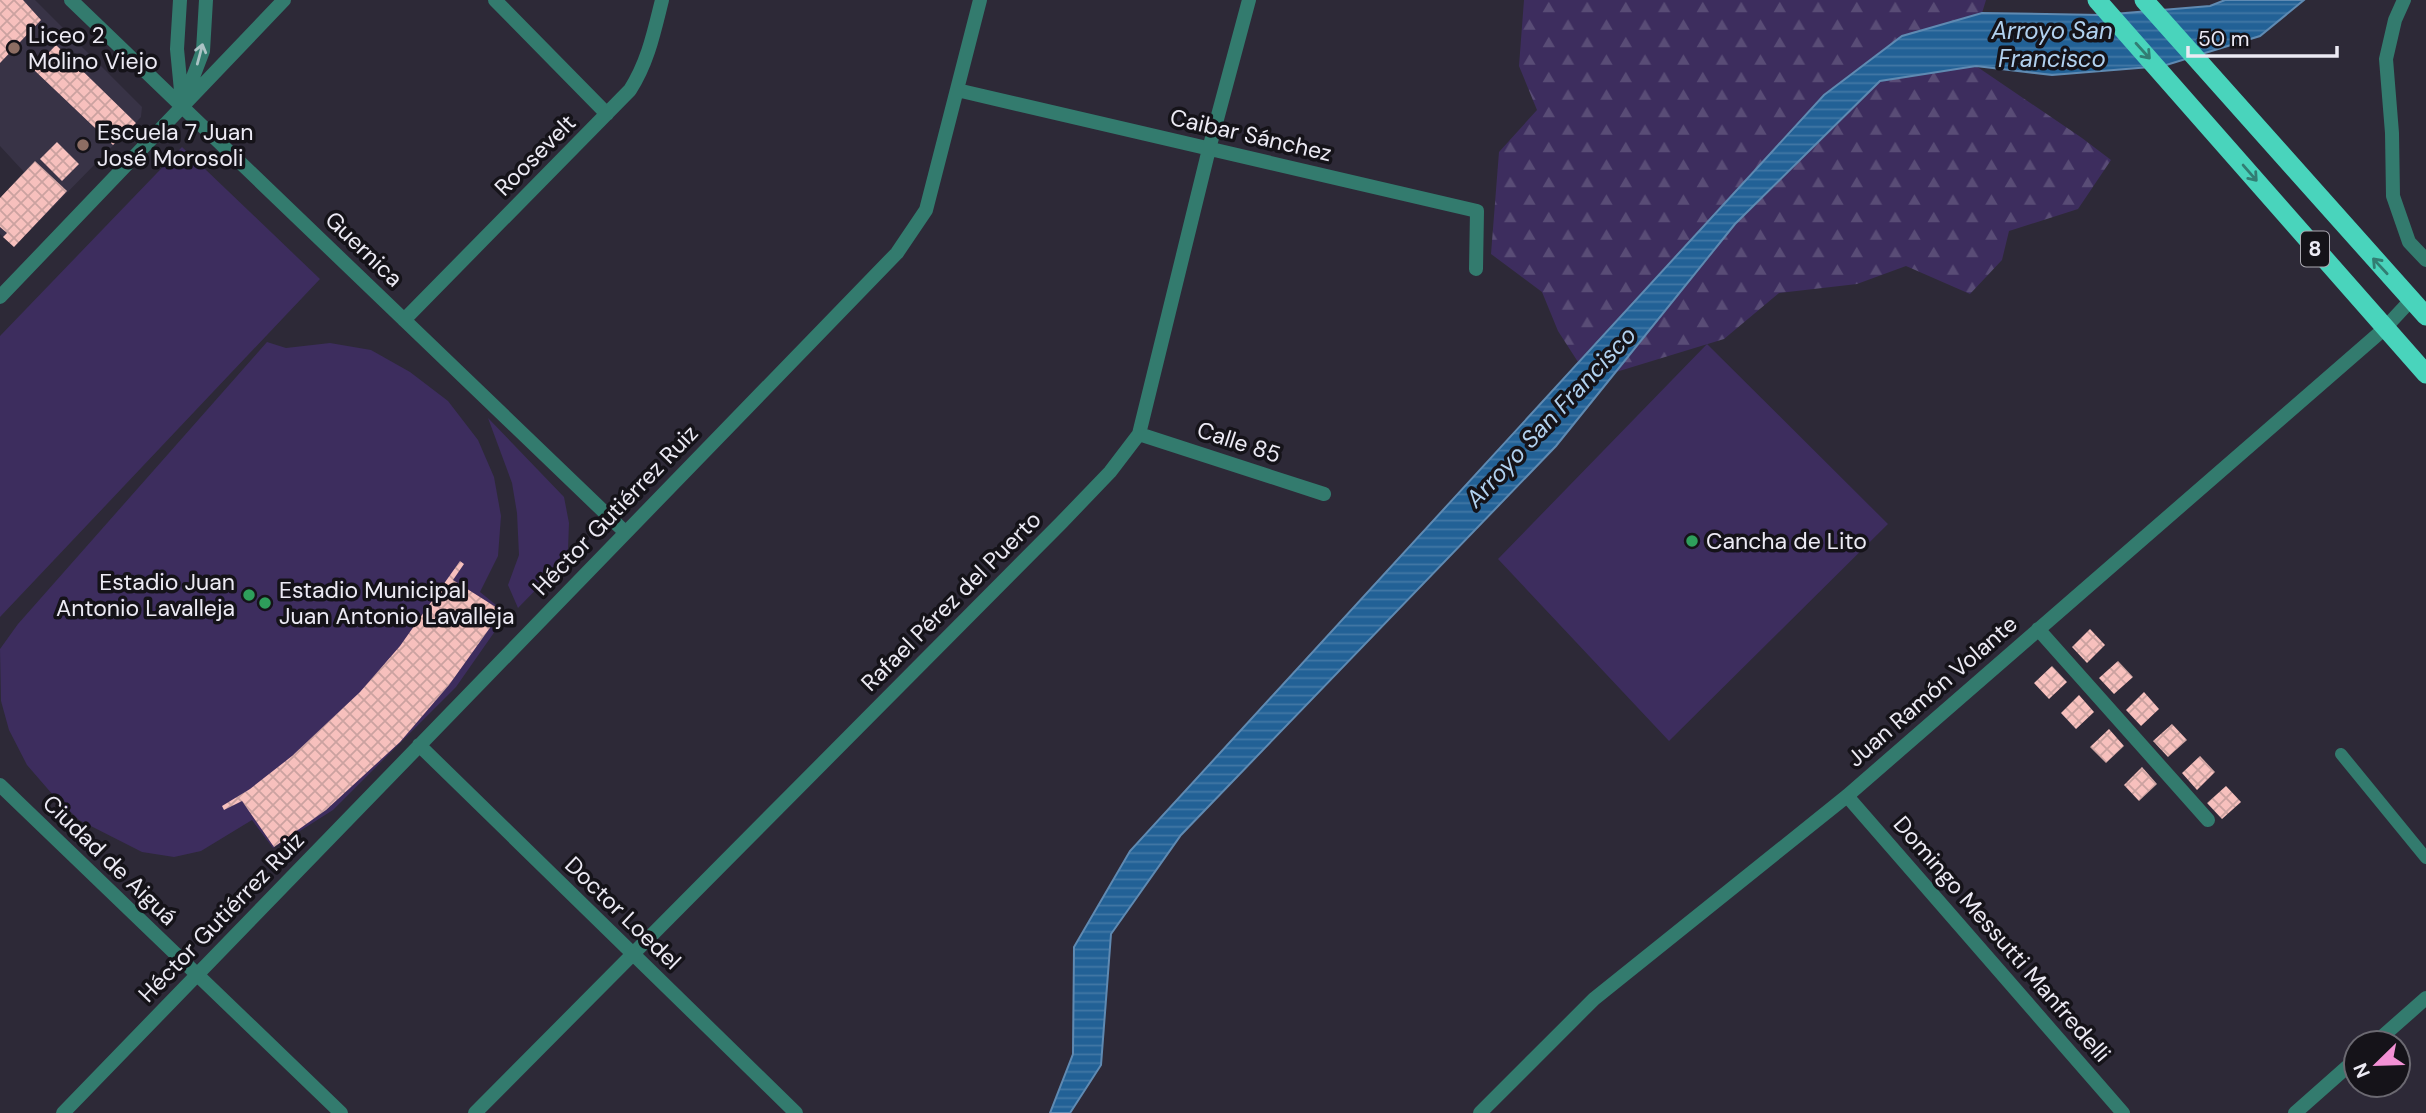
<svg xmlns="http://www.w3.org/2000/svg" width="2426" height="1113" font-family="'DM Sans',sans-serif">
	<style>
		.built { fill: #383346 }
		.forest { fill: url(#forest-firs) }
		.green { fill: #3d2d5e }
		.water { fill: url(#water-rules); stroke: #5f8ab2; stroke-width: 2 }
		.building { fill: url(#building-cross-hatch) }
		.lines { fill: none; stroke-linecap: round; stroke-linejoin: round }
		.service { stroke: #337b6e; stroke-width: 12 }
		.minor { stroke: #337b6e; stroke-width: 14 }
		.trunk { stroke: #49d4bc; stroke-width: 19 }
		.oneway { stroke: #327d73 }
		.oneway2 { stroke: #abc3c5 }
		.education-dot { fill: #8d6e63; stroke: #151319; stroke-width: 2.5 }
		.leisure-dot { fill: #2e9e5b; stroke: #151319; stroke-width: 2.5 }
		.labels { text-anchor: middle; stroke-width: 7; stroke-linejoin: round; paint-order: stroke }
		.shield { fill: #151319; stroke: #acaab2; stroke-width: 2 }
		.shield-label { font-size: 21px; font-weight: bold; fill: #eceaf4 }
		.poi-label { font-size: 23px; fill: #eceaf4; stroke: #151319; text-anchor: start }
		.street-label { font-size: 23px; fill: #eceaf4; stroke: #151319 }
		.water-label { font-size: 24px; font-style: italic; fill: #b1d1ef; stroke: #151319 }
	</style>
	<defs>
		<pattern id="forest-firs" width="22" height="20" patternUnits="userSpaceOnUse" patternTransform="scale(1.75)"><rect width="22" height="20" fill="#3d2d5e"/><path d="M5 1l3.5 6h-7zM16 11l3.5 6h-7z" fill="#594c76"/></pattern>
		<pattern id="water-rules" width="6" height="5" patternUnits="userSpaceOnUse" patternTransform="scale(1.75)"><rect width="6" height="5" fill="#226196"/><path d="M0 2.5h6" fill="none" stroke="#4278a5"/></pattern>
		<pattern id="building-cross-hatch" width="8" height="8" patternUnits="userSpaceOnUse" patternTransform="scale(1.75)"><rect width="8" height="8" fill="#f7c0bd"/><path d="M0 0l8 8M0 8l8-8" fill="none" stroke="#cba2a0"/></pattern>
	</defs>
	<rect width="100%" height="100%" fill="#2d2937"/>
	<!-- built -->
	<path class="built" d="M0 0H35L142 107 141 117 14 247 0 234V198L24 172 0 146Z"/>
	<!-- forest -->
	<path class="forest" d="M1524 0H1986L1982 13 1902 36 1824 95 1578 362 1558 331 1542 292 1491 254 1499 152 1537 110 1519 66Z
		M1976 66 2082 138 2111 160 2078 209 2009 231 2002 260 1970 294 1906 266 1857 284 1779 293 1724 339 1616 372 1735 224 1880 81Z"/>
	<!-- green -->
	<path class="green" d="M182 147 320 279 0 617V336Z
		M267 342 286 348 330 343 371 350 410 372 448 401 478 440 494 477 501 516 498 556 480 592 507 614 456 687 333 810 273 848 252 820 201 851 174 857 142 852 79 820 53 795 27 765 9 730 1 701 0 649 18 624Z
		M1707 344 1888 524 1669 741 1498 559Z
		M488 418 564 497 569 523 568 550 558 567 518 608 508 585 519 555 517 513 512 483Z"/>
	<!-- water -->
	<path class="water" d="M2225 0H2304L2260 36 2163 66 2052 75 1976 66 1880 81 1735 224 1556 446 1181 835 1111 934 1101 1065 1070 1113H1050L1073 1054 1074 947 1130 851 1824 95 1902 36 1982 13 2101 15 2210 6Z"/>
	<!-- building -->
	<path class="building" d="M0 0H23L41 20 0 63Z
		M56 45 136 123 113 145 33 69Z
		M57 142 79 164 62 181 40 159Z
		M35 161 67 191 14 247 3 237 7 233 0 227V198Z
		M460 561 464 564 453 580 502 611 449 685 400 742 326 810 274 847 242 801 224 810 222 806 250 789 292 756 360 692 400 646Z
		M2090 629 2105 645 2087 663 2072 647Z
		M2118 661 2133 677 2114 694 2099 678Z
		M2052 666 2067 682 2049 699 2034 683Z
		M2144 692 2159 709 2141 726 2126 710Z
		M2079 695 2094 712 2076 729 2061 713Z
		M2172 724 2187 740 2168 757 2153 741Z
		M2109 729 2124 746 2106 763 2090 747Z
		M2200 756 2215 772 2197 790 2182 773Z
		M2142 767 2157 784 2139 801 2124 785Z
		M2226 786 2241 802 2222 819 2207 803Z"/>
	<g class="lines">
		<!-- service -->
		<path class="service" d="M2341 754 2426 858"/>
		<!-- minor -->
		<path class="minor" d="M71 0 625 532
			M180 0 177 49 182 101
			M495 0 607 114
			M2404 0 2395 20 2386 59 2392 133 2393 196 2409 242 2426 260
			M957 90 1477 211 1476 269
			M185 98 203 51 206 0
			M0 297 284 0
			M404 320 630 90C648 62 654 32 662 0
			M1139 434 1324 494
			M2038 629 2208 820
			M419 745 796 1113
			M0 785 341 1113
			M1847 796 2123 1113
			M2375 1043 2426 998
			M63 1113 897 253 926 210 980 0
			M475 1113 1061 523 1110 472 1139 434 1209 149 1249 0
			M1480 1113 1594 999 1847 796 2384 329 2411 300
			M2295 1113 2356 1059"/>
		<!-- trunk -->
		<path class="trunk" d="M2097 0 2426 374
			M2144 0 2426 316"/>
	</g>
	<!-- one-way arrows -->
	<defs><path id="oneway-shaft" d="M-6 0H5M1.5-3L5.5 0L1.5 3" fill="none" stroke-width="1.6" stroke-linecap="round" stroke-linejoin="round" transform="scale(1.75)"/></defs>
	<g class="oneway">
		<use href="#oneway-shaft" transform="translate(2143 51) rotate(48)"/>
		<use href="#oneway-shaft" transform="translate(2250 173) rotate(49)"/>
		<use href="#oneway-shaft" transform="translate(2380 266) rotate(-133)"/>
	</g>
	<use class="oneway2" href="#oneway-shaft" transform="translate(200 54) rotate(-75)"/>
	<!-- markers -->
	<g class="education-dot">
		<circle cx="14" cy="48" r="7"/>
		<circle cx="83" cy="145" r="7"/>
	</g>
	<g class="leisure-dot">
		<circle cx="1692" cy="541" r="7"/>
		<circle cx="249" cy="595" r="7"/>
		<circle cx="265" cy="603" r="7"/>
	</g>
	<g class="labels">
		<!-- shield labels -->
		<rect class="shield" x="2301" y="231.5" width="28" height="35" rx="5"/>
		<g class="shield-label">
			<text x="2315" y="256">8</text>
		</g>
		<!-- poi labels -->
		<g class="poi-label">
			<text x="28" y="43">Liceo 2<tspan x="28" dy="26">Molino Viejo</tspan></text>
			<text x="97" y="140">Escuela 7 Juan<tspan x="97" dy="26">José Morosoli</tspan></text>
			<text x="1706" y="549">Cancha de Lito</text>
			<text x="235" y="590" text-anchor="end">Estadio Juan<tspan x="235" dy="26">Antonio Lavalleja</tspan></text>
			<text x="279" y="598">Estadio Municipal<tspan x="279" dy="26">Juan Antonio Lavalleja</tspan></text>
		</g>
		<!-- street labels -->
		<g class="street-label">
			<text transform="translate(1251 135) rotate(13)" y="8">Caibar Sánchez</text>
			<text transform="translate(535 155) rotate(-45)" y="8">Roosevelt</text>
			<text transform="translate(364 249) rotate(44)" y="8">Guernica</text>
			<text transform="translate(1239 442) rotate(18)" y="8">Calle 85</text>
			<text transform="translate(615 510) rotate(-46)" y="8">Héctor Gutiérrez Ruiz</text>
			<text transform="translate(951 601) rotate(-45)" y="8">Rafael Pérez del Puerto</text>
			<text transform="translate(1932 691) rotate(-41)" y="8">Juan Ramón Volante</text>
			<text transform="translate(110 860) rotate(44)" y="8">Ciudad de Aiguá</text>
			<text transform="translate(623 913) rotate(44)" y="8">Doctor Loedel</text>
			<text transform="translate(221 917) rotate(-46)" y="8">Héctor Gutiérrez Ruiz</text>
			<text transform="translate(2002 939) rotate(49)" y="8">Domingo Messutti Manfredelli</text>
		</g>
		<!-- water labels -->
		<g class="water-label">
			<text x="2052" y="39">Arroyo San<tspan x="2052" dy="28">Francisco</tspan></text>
			<text transform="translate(1551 417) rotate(-47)" y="8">Arroyo San Francisco</text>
		</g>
	</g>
	<!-- north arrow -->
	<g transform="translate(2377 1064) rotate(247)"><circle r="33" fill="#151319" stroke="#6b6971" stroke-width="2"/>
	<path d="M0-5L12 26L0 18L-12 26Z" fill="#f391d5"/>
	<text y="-10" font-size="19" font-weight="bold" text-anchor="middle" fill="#eceaf4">N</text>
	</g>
	<!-- scale -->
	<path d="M2188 46v10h149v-10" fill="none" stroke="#eceaf4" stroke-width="3.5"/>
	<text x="2198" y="46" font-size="21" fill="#eceaf4" stroke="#151319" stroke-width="5" paint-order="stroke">50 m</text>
</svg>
